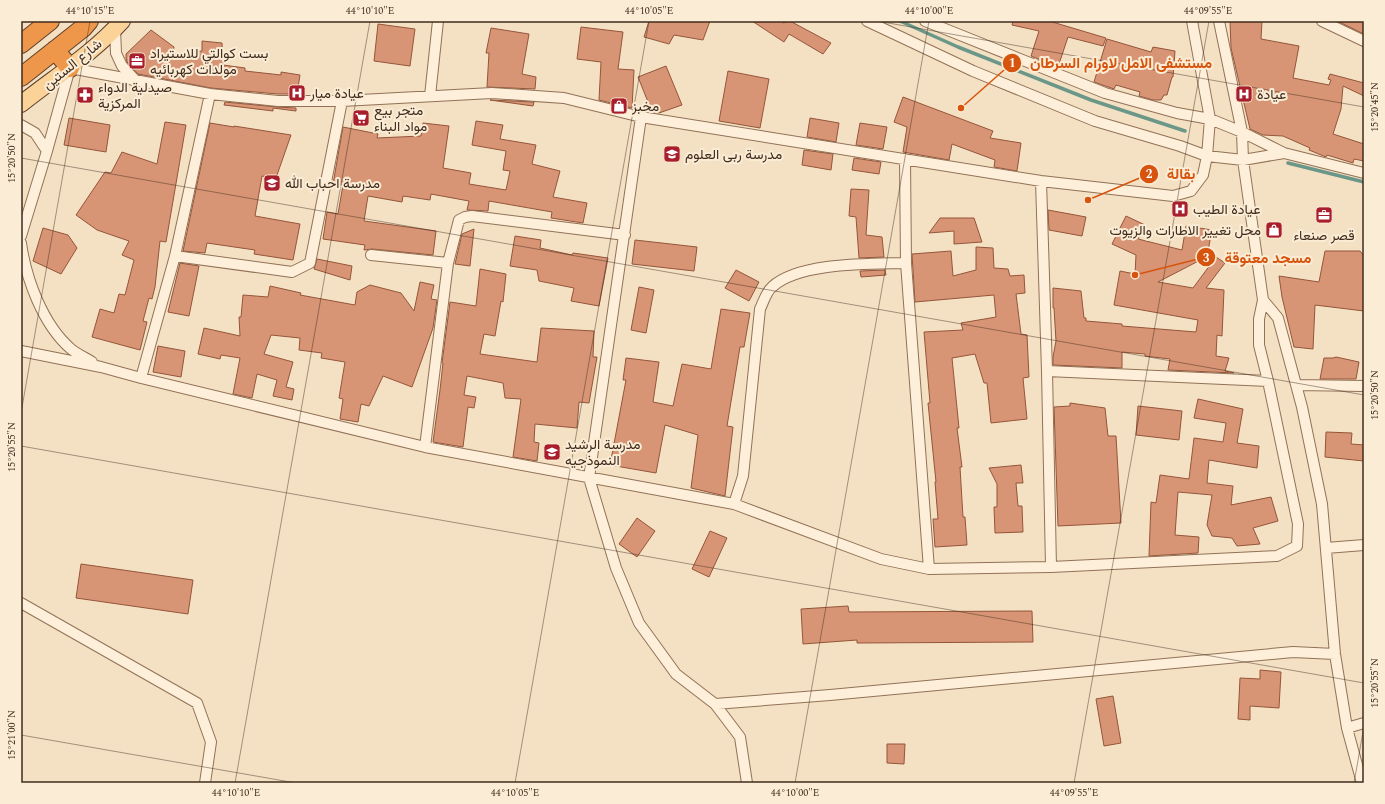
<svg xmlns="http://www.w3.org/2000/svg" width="1385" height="804" font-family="Spectral,Vazirmatn,serif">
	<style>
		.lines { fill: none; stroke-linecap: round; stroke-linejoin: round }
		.stream { stroke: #6b9788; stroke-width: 3.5 }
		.building { fill: #d79575; stroke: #955539 }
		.street-casing { stroke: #927157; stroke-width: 12 }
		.primary-casing { stroke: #5f3f2c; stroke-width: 18 }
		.highway-casing { stroke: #5f3f2c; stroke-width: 20 }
		.street { stroke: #fdefd9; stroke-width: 10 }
		.primary { stroke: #fbd398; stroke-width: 16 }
		.highway { stroke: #ee974a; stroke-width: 18 }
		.ticks { fill: none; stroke: #402b1d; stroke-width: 1; stroke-opacity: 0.45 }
		.labels { text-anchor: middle; stroke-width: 4; stroke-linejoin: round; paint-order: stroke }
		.poi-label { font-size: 14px; fill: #402b1d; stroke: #faecd5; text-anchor: start }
		.street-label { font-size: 14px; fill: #402b1d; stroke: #faecd5 }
		.leader { fill: none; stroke: #d7540e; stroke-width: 1.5 }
		.callout-dot { fill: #d7540e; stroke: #faecd5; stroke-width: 1.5 }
		.mark-label { font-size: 12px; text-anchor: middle; font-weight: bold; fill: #fff }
		.callout-label { font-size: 15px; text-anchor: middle; font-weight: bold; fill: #d7540e; stroke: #faecd5; stroke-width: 4; stroke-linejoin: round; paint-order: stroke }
		.neatline { fill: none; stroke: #402b1d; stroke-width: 1.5 }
		.ticks-label { font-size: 10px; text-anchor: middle; fill: #402b1d }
	</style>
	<rect width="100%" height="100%" fill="#f4e1c4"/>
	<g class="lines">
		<!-- stream -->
		<path class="stream" d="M900 21 958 47 1091 100 1185 131
			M1288 163 1364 182"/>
	</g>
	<!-- building -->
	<path class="building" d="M649 21H710L703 40 674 35 669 44 644 37Z
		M752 21H782L783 23 790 21 831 43 823 54 789 34 784 42Z
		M1013 21H1049L1106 38 1103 46 1068 37 1058 67 1031 56 1039 31 1012 25Z
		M1230 21H1262L1261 39 1299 46 1293 78 1329 85 1331 80 1328 79 1330 74 1364 83V96L1343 86 1341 109 1333 134 1364 144V161L1354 159 1353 163 1327 155 1326 157 1309 150 1310 148 1283 136 1263 135 1250 129 1231 48Z
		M1337 21H1364V34Z
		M378 24 415 29 410 66 374 61Z
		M581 27 623 32 618 69 634 70 632 108 599 100 601 62 577 59Z
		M491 28 529 34 522 74 536 77 535 89 487 87 489 53H486Z
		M151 30 174 47 173 54 202 51V41L222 43 223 65 245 68V71L281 75V72L300 75 297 94H278L211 88 138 74 127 62 126 58V54Z
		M1107 39 1151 52 1153 47 1175 51 1173 77H1172L1167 95H1164L1161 100H1153L1139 96 1140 92 1116 85 1114 89 1094 82Z
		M666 66 682 105 659 113 652 112 638 77Z
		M728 71 769 79 760 128 719 121Z
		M903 97 993 131 990 138 1021 143 1017 171 994 167 995 160 952 144 949 160 903 152 907 127 894 122Z
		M490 100 534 102 533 106Z
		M225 102 277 107 296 108V111L273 108V111L224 105Z
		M69 118 110 125 106 152 64 145Z
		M810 118 839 123 836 142 807 137Z
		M476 121 503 125 500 139 536 145 532 164 560 171 553 197 587 203 583 223 551 218 552 212 489 201 488 211 467 210 469 201 431 194 430 200 403 196 402 202 368 196 364 221 436 231 433 255 372 249 364 250 365 245 323 239 327 212 338 214 343 185 333 184 343 127 378 134 377 138 421 136 423 123 449 126 443 168 471 173 469 184 506 190 510 171 503 170 506 151 472 145Z
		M165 122 186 125 166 242 160 241 155 287 152 299 149 298 143 321 147 322 140 350 92 337 100 309 114 313 119 294 125 295 134 260 122 255 129 241 97 230 76 215 105 172 111 173 122 152 157 164Z
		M210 123 234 127V126L291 135 276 178 262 176 255 216 300 224 293 260 254 254 255 250 207 243 205 253 183 251Z
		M860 123 887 127 883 149 856 145Z
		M804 150 833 154 831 170 802 165Z
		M854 158 881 162 879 174 852 170Z
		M851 189 869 190 866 235 882 237 884 257 859 258 856 217 849 216Z
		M1048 210 1086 217 1082 236 1049 230Z
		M1126 216 1145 225 1138 239 1182 250 1186 226 1212 230 1208 251 1212 254 1158 282 1193 288 1216 257 1225 263 1206 288 1224 290 1222 336 1217 335 1216 356 1229 358 1225 371 1234 373 1168 370 1170 359 1145 356V354L1122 352V368L1053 365V357L1056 341 1054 308H1053V288L1081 291 1084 318H1086V321L1122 324V326L1196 332 1198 320 1114 305 1120 271 1135 274 1136 255 1112 244Z
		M940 218H974L982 242 954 244V231L929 233Z
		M43 228 68 235 77 248 61 274 33 261Z
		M474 229 470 266 455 264 462 234Z
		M515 236 541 240 540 248 572 255 573 253 608 258 599 306 571 301 574 288 539 281 537 270 510 266Z
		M635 240 697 247 694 271 632 264Z
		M976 247 993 248 994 268 1008 269 1010 276 1024 275 1025 293 1016 294 1021 334 1027 335 1029 377 1023 378 1027 419 991 423 987 383H984L975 354 952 358 959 428H957L962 467H960L963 517H965L967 545 935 547 933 519H938L935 482H936L928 403H930L924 332 963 330 961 323 996 317 994 295 915 302 912 254 951 251 953 276 976 270Z
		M1325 251H1360L1364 256V311L1315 305 1313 349 1294 347 1282 297 1279 276 1319 282Z
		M317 259 352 266 350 280 314 269Z
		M180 263 199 266 189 316 168 312Z
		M480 269 506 274 503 302 501 301 495 336 484 334 480 354 537 362 541 328 594 331 593 357H597L589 403 579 402 577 428 535 424 534 442 539 443 537 461 513 457 521 399 505 398 503 383 467 376 464 395 476 397 474 408 468 407 463 447 433 442 440 390 443 363H442L450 302 476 306Z
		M736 270 759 282 749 301 725 288Z
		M885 270 886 275 861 277 860 271Z
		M420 282 434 285 431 299 437 300 433 328 412 387 383 376 369 406 361 404 358 422 340 419 343 399 339 398 345 362 321 358 322 353 299 350 300 338 271 335 264 354 293 362 286 387 294 389 292 400 273 396 277 380 257 374 252 398 233 394 240 358 221 355 220 359 198 354 204 328 240 336 239 317H241L243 295 268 297 270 286 301 293 300 295 355 305 357 292 370 285 401 293 414 311Z
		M639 287 654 290 646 333 631 330Z
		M721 309 750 313 744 347H740L727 426 733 427 725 496 691 488 698 435 665 425 656 473 610 465 626 380H623L626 358 659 362 653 402 673 406 682 364 711 369Z
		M158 346 185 351 181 377 153 372Z
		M1336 357 1359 362 1356 379H1320L1324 358H1333Z
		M1198 399 1243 409 1237 443 1259 446 1257 468 1209 460 1207 483 1233 486 1231 505 1271 497 1278 521 1253 528 1260 544 1237 546 1232 538 1212 536 1207 525 1212 495 1178 492 1175 535 1199 537 1198 553 1149 556 1151 502 1156 503 1160 475 1189 479 1194 438 1223 442 1226 423 1194 418Z
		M1070 403 1105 408 1108 436H1116L1121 523 1058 526 1054 407 1070 406Z
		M1138 406 1182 411 1179 440 1136 435Z
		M1326 432 1352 433 1351 444 1364 445V461L1325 457Z
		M1021 465 1023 483H1016L1018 506H1022L1023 532 995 533 994 507H997V484L989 468Z
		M637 518 655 531 637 557 619 544Z
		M710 531 727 538 709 577 692 569Z
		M81 564 193 580 188 614 76 598Z
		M848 606 849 612 1032 611 1033 642 857 643V640L803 644 801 609Z
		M1260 670 1281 672 1279 708 1250 706V720L1238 719 1240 678 1260 679Z
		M1113 696 1121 743 1104 746 1096 699Z
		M887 744H905L904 764 887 763Z"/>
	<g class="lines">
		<!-- street casing -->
		<g class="street-casing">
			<path id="street" d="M867 21 973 71 1095 121 1180 146 1207 156 1243 160 1284 153
				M925 21 1105 93 1177 113 1210 119 1242 132 1284 153 1364 173
				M1219 21 1242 132 1243 160 1263 300 1259 319V345L1268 381
				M1322 21 1364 41
				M115 29 116 53 122 66 135 80
				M430 96 438 21
				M641 117 589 478 616 568 639 623 676 674 715 704 830 695 1293 652 1335 654
				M21 125 35 133 47 151
				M905 159 906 263 929 569
				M21 236 47 151 70 68 210 94 278 101H342L492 93 564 98 641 117 1041 181 1173 196 1191 191 1203 175 1207 156 1210 119 1192 21
				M21 243C26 279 43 325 71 349 77 354 86 358 92 362
				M371 255 448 263
				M175 256 292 272 310 263 342 101
				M1263 300 1278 318 1302 407 1322 504 1335 654 1347 728 1362 783
				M21 351 101 367 141 378 425 447 734 504 881 559 929 569 1051 567 1277 556 1297 546 1298 524 1268 381 1047 371 1041 181
				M1047 371 1051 567
				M141 378 175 256 210 94
				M1296 385 1364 386
				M425 447 448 263 459 220 465 217 472 216 625 235
				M734 504 743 476 760 309C763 303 766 292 772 287 799 262 870 264 906 263
				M1326 548 1364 545
				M21 603 197 703 211 742 205 783
				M715 704 740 737 747 783
				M1347 728 1364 723"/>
		</g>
		<!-- primary casing -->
		<g class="primary-casing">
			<path id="primary" d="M21 104C55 77 93 53 122 21"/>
		</g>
		<!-- highway casing -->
		<g class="highway-casing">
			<path id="highway" d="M21 44 50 21
				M55 50 70 68
				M21 77 83 28 89 21"/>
		</g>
		<!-- street -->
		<use href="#street" class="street"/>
		<!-- primary -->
		<use href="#primary" class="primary"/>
		<!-- highway -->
		<use href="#highway" class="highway"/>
	</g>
	<!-- ticks -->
	<path class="ticks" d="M877 21 1364 107M21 158 1364 395M21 413 90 21M21 446 1364 683M21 735 296 783M235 783 370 21M515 783 649 21M795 783 929 21M1074 783 1209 21M1354 783 1364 726"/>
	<!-- icons -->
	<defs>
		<g id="office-square" transform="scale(0.9)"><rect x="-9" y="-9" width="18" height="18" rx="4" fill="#a91e2c" stroke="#faecd5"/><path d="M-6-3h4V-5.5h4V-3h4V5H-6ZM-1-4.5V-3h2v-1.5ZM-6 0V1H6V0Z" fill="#fff"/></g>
		<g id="hospital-square" transform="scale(0.9)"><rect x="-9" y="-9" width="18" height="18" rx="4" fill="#a91e2c" stroke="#faecd5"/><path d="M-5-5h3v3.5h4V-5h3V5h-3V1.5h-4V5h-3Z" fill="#fff"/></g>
		<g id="pharmacy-square" transform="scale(0.9)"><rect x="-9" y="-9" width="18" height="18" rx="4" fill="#a91e2c" stroke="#faecd5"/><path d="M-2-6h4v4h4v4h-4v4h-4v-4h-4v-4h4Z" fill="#fff"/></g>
		<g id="shop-square" transform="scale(0.9)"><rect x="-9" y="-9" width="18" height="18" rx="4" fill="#a91e2c" stroke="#faecd5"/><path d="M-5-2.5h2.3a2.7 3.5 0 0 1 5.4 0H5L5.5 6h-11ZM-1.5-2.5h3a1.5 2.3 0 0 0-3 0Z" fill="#fff"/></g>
		<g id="supermarket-square" transform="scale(0.9)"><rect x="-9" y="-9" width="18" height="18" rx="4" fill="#a91e2c" stroke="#faecd5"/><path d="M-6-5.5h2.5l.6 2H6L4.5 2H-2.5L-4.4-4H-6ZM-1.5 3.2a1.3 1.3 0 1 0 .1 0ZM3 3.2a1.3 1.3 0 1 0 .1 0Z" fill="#fff"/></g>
		<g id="school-square" transform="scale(0.9)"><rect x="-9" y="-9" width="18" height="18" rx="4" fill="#a91e2c" stroke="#faecd5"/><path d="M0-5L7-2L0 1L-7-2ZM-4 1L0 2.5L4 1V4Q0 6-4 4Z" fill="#fff"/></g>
	</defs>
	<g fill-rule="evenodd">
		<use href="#office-square" x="137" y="61"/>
		<use href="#hospital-square" x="297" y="93"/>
		<use href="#hospital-square" x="1244" y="94"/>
		<use href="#pharmacy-square" x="85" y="95"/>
		<use href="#shop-square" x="619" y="106"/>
		<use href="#supermarket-square" x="361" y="118"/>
		<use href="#school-square" x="672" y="154"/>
		<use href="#school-square" x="272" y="183"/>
		<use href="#hospital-square" x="1180" y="209"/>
		<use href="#office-square" x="1324" y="215"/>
		<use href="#shop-square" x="1274" y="230"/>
		<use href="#school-square" x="552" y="452"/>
	</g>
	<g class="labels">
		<!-- poi labels -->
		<g class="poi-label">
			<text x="150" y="58">بست كوالتي للاستيراد<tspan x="150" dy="16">مولدات كهربائيه</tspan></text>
			<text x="98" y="92">صيدلية الدواء<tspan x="98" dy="16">المركزية</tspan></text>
			<text x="310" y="98">عيادة ميار</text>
			<text x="1257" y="99">عيادة</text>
			<text x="632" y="111">مخبز</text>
			<text x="374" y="115">متجر بيع<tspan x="374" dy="16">مواد البناء</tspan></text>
			<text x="685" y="159">مدرسة ربى العلوم</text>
			<text x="285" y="188">مدرسة احباب الله</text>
			<text x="1193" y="214">عيادة الطيب</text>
			<text x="1261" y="235" text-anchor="end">محل تغيير الاطارات والزيوت</text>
			<text x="1324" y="240" text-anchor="middle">قصر صنعاء</text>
			<text x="565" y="449">مدرسة الرشيد<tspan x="565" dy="16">النموذجيه</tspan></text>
		</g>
		<!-- street labels -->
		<g class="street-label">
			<text transform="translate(72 64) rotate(-39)" y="5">شارع الستين</text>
		</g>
	</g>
	<!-- callouts -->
	<path class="leader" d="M961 108L1012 63M1088 200L1149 174M1135 275L1206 257"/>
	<g class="callout-dot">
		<circle cx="961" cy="108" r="4"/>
		<circle cx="1088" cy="200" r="4"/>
		<circle cx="1135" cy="275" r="4"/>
		<circle cx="1012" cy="63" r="10"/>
		<circle cx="1149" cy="174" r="10"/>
		<circle cx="1206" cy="257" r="10"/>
	</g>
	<g class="mark-label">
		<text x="1012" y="67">1</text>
		<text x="1149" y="178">2</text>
		<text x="1206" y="262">3</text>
	</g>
	<g class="callout-label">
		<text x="1121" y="68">مستشفى الامل لاورام السرطان</text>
		<text x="1181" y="179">بقالة</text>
		<text x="1268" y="263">مسجد معتوقة</text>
	</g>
	<!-- border -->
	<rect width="1385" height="804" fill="none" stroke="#faecd5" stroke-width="44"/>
	<rect x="22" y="22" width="1341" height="760" class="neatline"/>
	<g class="ticks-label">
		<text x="90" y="14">44°10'15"E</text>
		<text x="370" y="14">44°10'10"E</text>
		<text x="649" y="14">44°10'05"E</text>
		<text x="929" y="14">44°10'00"E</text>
		<text x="1208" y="14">44°09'55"E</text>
		<text transform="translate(1374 107) rotate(-90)" y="4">15°20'45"N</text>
		<text transform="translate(11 158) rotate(-90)" y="4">15°20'50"N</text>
		<text transform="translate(1374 395) rotate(-90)" y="4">15°20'50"N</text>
		<text transform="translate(11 447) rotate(-90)" y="4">15°20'55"N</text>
		<text transform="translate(1374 683) rotate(-90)" y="4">15°20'55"N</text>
		<text transform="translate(11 735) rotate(-90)" y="4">15°21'00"N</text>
		<text x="236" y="796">44°10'10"E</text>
		<text x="515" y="796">44°10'05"E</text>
		<text x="795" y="796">44°10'00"E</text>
		<text x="1074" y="796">44°09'55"E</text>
	</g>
</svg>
